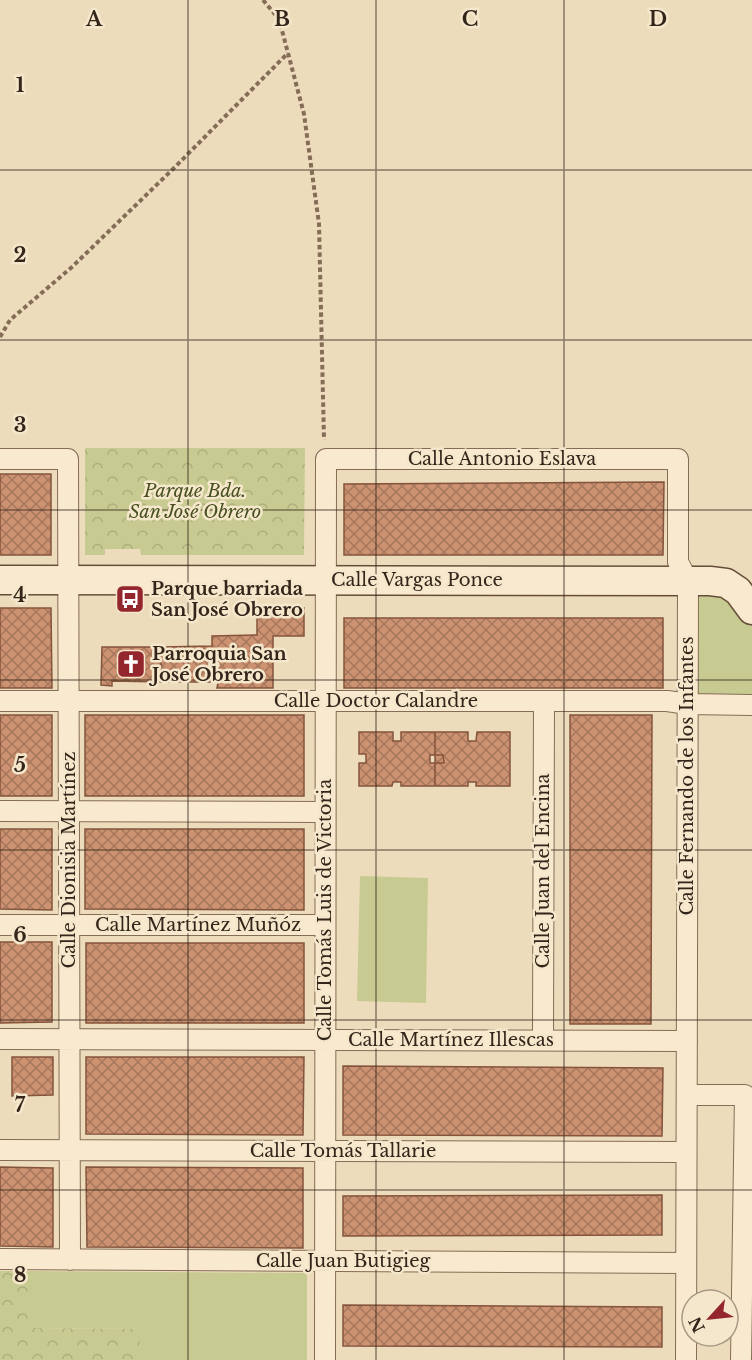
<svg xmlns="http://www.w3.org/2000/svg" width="752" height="1360" font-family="'Libre Baskerville',serif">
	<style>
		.green { fill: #c8cb91 }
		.park { fill: url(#park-crowns) }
		.building { fill: url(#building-cross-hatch); stroke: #84543c; stroke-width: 1.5 }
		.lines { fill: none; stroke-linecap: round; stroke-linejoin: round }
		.street-casing { stroke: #856c56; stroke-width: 22 }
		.secondary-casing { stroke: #664d39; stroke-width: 31 }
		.path { stroke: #856c56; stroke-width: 4; stroke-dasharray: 4.5 3; stroke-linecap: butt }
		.street { stroke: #f9eacf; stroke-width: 20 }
		.secondary { stroke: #f9eacf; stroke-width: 28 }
		.grid { fill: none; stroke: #34251b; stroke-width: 1.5; stroke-opacity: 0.55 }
		.labels { text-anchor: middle; stroke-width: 5; stroke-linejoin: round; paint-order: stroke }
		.street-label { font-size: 18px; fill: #34251b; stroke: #f5e7cb }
		.park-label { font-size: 18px; font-style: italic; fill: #475021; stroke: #f5e7cb }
		.poi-label { font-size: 18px; font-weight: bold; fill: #34251b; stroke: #f5e7cb; text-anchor: start }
		.grid-label { font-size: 20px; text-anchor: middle; font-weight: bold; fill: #34251b; stroke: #f5e7cb; stroke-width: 5; stroke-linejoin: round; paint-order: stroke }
	</style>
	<defs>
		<pattern id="park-crowns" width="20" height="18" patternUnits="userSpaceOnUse" patternTransform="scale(1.5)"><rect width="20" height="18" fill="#c8cb91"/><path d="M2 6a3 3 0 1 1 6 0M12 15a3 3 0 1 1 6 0" fill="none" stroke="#acae7c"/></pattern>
		<pattern id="building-cross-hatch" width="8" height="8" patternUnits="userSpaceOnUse" patternTransform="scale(1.5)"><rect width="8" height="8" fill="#cc9271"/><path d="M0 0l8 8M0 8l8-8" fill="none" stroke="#a6775c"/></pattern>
	</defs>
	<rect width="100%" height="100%" fill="#eddcbc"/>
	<!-- green -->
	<path class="green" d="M688 581 752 610V705L688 704Z
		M360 876 428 878 426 1003 357 1001Z
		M31 1271 307 1273V1360H140V1329L31 1328Z"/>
	<!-- park -->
	<path class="park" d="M85 448H305L304 555H141L140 549H105V555H85Z
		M0 1271H31V1328L140 1329V1360H0Z"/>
	<!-- building -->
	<path class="building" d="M0 474H51V555H0Z
		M664 482 663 555H344V484Z
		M0 608H51L52 688H0Z
		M257 608H304V636H273V688H217L218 682H161V647L212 646V636L257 635Z
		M344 618H663V688H344Z
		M102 647H161V682L112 681V686L101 685Z
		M0 715H52V796H0Z
		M85 715H304V796H85Z
		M570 715H652L651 1024H570Z
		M359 732H393V741H401V732H435V755H430V763H435V786H401V782H393L392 786H359V763H366V754H359Z
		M435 732H468V741H476L477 732H510V786H476V782H468V786H435V763H444L443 755H435Z
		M435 755H443L444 763H435Z
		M0 829H52V910L0 909Z
		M85 829H304V910L85 909Z
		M0 942H52V1022L0 1023Z
		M86 943H304V1023H86Z
		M12 1057H53V1095L12 1096Z
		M86 1057H304L303 1135 86 1134Z
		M343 1066 663 1068 662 1136 343 1135Z
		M0 1167 53 1168V1247L0 1246Z
		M86 1167 303 1168V1248L87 1247Z
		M662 1195V1235L343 1236V1196Z
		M343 1305 662 1307V1347L343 1346Z"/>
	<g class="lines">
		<!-- street casing -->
		<g class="street-casing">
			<path id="street" d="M0 459H68L70 1260
				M0 701H667L688 704 752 705
				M0 811 325 812
				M0 925H325
				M0 1039 687 1041
				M543 1040 544 701
				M687 1095H745L741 1360
				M0 1150 686 1152
				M0 1259 686 1263
				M325 1360 326 459H678V562L688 581 686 1360"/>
		</g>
		<!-- secondary casing -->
		<g class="secondary-casing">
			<path id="secondary" d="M0 580 710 581 726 583 738 591 752 610"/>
		</g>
		<!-- path -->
		<path class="path" d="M263 0 279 19 304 114 319 224 324 440
			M0 337 10 320 72 267 174 168 288 53"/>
		<!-- street -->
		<use href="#street" class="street"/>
		<!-- secondary -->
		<use href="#secondary" class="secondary"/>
	</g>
	<!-- grid -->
	<path class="grid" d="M188 0V1360M376 0V1360M564 0V1360M0 170H752M0 340H752M0 510H752M0 680H752M0 850H752M0 1020H752M0 1190H752"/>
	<!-- icons -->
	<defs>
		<g id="bus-square" transform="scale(1.5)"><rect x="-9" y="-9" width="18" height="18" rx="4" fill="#94262d" stroke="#f5e7cb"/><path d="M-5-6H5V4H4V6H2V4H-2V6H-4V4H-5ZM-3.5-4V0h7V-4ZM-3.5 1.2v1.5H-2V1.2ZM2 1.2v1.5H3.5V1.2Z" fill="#fff"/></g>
		<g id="church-square" transform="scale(1.5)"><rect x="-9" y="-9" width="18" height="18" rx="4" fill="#94262d" stroke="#f5e7cb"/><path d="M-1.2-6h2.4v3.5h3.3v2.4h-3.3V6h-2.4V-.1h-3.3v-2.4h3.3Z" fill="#fff"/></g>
	</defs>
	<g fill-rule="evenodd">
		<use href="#bus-square" x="130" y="599"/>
		<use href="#church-square" x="131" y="664"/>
	</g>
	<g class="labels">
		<!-- street labels -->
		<g class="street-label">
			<text x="502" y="465">Calle Antonio Eslava</text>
			<text x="417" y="586">Calle Vargas Ponce</text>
			<text x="376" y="707">Calle Doctor Calandre</text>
			<text transform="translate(687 776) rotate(-90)" y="6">Calle Fernando de los Infantes</text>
			<text transform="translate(69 860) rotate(-90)" y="6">Calle Dionisia Martínez</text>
			<text transform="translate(543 871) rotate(-90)" y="6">Calle Juan del Encina</text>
			<text transform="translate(325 910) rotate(-90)" y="6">Calle Tomás Luis de Victoria</text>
			<text x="198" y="931">Calle Martínez Muñóz</text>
			<text x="451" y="1046">Calle Martínez Illescas</text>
			<text x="343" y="1157">Calle Tomás Tallarie</text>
			<text x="343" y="1267">Calle Juan Butigieg</text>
		</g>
		<!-- park labels -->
		<g class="park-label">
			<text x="195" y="497">Parque Bda.<tspan x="195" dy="21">San José Obrero</tspan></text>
		</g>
		<!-- poi labels -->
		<g class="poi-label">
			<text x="151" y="595">Parque barriada<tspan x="151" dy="21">San José Obrero</tspan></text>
			<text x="152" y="660">Parroquia San<tspan x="152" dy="21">José Obrero</tspan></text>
		</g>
	</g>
	<g class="grid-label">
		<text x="94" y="26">A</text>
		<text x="282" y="26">B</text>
		<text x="470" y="26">C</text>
		<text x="658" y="26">D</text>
		<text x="20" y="92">1</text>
		<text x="20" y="262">2</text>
		<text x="20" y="432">3</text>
		<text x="20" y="602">4</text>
		<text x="20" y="772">5</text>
		<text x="20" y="942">6</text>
		<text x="20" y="1112">7</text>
		<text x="20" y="1282">8</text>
	</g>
	<!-- north arrow -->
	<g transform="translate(710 1318) rotate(243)"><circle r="28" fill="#f5e7cb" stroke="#a89985" stroke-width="1.5"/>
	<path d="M0-4.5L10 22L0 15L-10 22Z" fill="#94262d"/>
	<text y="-9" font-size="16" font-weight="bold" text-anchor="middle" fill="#34251b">N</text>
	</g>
</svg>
